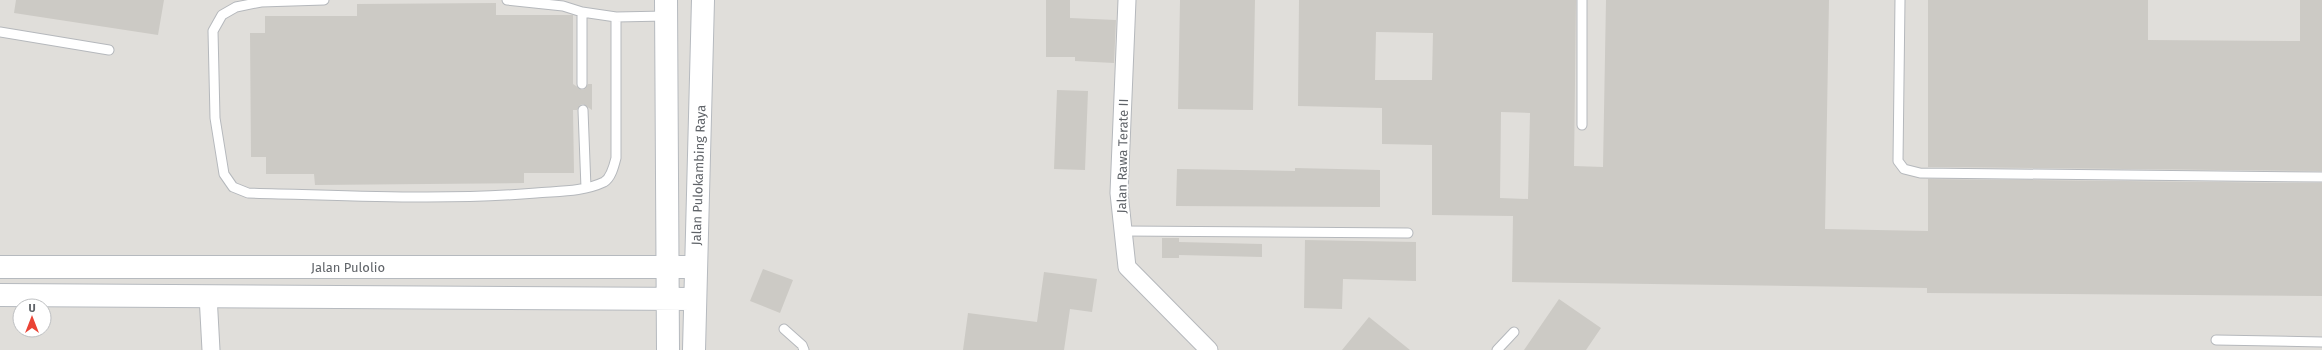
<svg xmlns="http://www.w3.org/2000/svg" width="2322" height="350" font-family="'Fira Sans',sans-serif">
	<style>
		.industrial { fill: #e0deda; fill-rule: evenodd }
		.building { fill: #cccac5; fill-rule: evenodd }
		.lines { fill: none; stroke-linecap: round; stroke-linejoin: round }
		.lane-casing { stroke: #b5b8bc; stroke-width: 11 }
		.street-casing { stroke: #b5b8bc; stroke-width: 19 }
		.secondary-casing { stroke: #b6babf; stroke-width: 24 }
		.lane { stroke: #fff; stroke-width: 9 }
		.street { stroke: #fff; stroke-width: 17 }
		.secondary { stroke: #fff; stroke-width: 22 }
		.labels { text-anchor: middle; stroke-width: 4; stroke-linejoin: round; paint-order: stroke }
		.street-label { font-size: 13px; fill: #5f6368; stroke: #fff }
	</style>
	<rect width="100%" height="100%" fill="#f1efe8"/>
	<!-- industrial -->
	<path class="industrial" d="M0 0H2322V350H0ZM20 306H44V330H20Z"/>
	<!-- building -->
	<path class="building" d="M16 0H164L158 35 14 13Z
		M1046 0H1070V18L1116 20 1114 63 1075 61V57H1046Z
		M1180 0H1255L1253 110 1178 109Z
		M1299 0H1576L1574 166 1603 167 1606 0H1829L1825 229 1928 231V179L2322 183V296L1927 293V288L1512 282 1513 216 1432 215V145L1382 144V108L1298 106ZM1376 32 1433 33 1432 80H1375ZM1501 112 1530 113 1528 199 1500 198Z
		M1928 0H2148V40L2300 41V0H2322V171L1928 167Z
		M496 3V15H573V84L582 90 585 89 588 84H592V110L583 104 580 105 577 110H573L574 173H524V183L315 185 314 174H266V157H251L250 33H265V16H357V4Z
		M1057 90 1088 91 1085 170 1054 169Z
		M1295 168 1380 170V207L1176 206 1177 169 1295 171Z
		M1162 238H1179V242L1262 244V257L1179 255V258H1162Z
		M1305 240 1416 242V281L1343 279 1342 309 1304 308Z
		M763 269 793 280 780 313 750 301Z
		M1044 272 1097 279 1092 312 1070 309 1064 350H963L968 313 1037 322Z
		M1559 299 1601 328 1586 350H1524Z
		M1369 317 1410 350H1342Z"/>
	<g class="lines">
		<!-- lane casing -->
		<g class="lane-casing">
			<path id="lane" d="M324 0 261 2 236 7 222 15 213 31 215 118 224 174 233 187 248 193C343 195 440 201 536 193 558 191 583 192 604 182 611 178 614 166 616 158V17L666 16
				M507 0 563 6 582 12
				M1900 0 1898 161 1904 169 1920 173 2322 177
				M0 32 109 50
				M582 84V12L616 17
				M583 110 586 188
				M1582 125V0
				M1123 231 1408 233
				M784 329 802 345 804 350
				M2216 340 2322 342
				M1497 350 1514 332"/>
		</g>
		<!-- street casing -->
		<g class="street-casing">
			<path id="street" d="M1127 0 1119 193 1127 267 1209 350
				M208 295 211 350"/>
		</g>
		<!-- secondary casing -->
		<g class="secondary-casing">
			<path id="secondary" d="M666 0 668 350
				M0 267H695
				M0 295 694 299
				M694 350 703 0"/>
		</g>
		<!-- lane -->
		<use href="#lane" class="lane"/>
		<!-- street -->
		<use href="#street" class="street"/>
		<!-- secondary -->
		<use href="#secondary" class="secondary"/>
	</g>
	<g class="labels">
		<!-- street labels -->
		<g class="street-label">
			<text transform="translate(1122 156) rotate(-89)" y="5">Jalan Rawa Terate II</text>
			<text transform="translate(698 175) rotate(-88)" y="5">Jalan Pulokambing Raya</text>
			<text x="348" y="272">Jalan Pulolio</text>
		</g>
	</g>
	<!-- north arrow -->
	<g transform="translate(32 318)"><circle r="19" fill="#ffffff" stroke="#bfc1c3"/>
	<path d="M0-3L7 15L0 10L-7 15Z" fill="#ea4335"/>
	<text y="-6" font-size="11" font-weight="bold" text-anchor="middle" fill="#5f6368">U</text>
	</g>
</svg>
